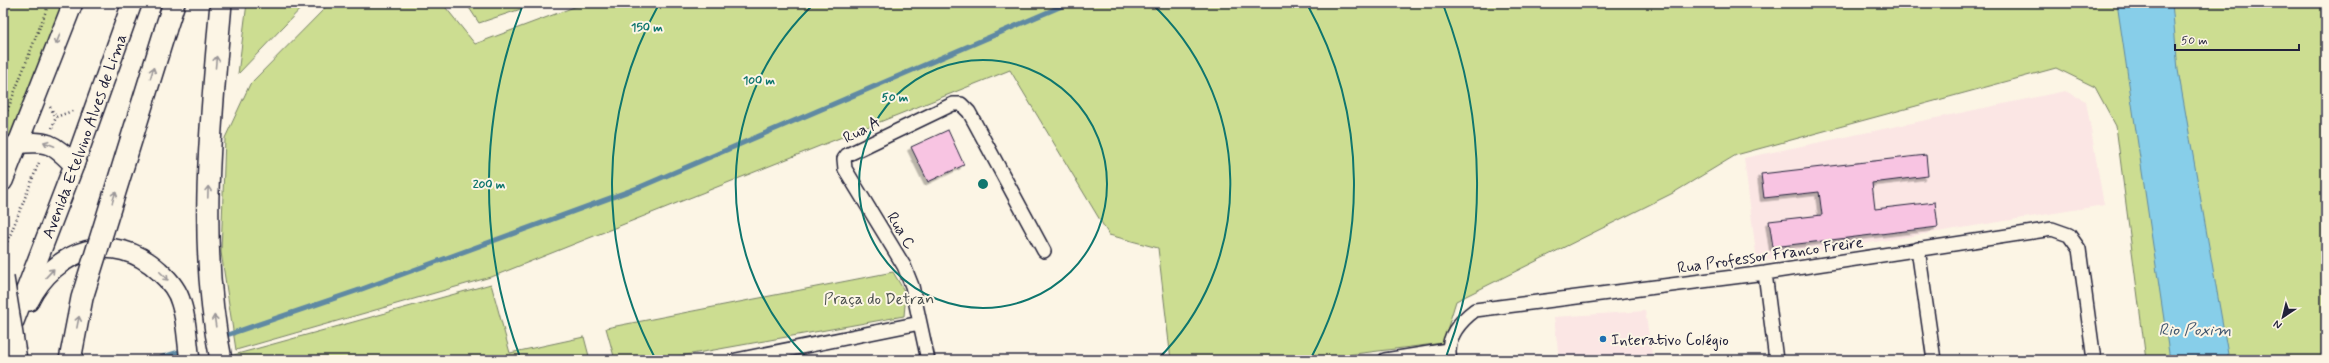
<svg xmlns="http://www.w3.org/2000/svg" width="2329" height="363" font-family="Mynerve,sans-serif">
	<style>
		.built { fill: #fbe6e4 }
		.green { fill: #ccdd91; stroke: #778066 }
		.water { fill: #87cee9; stroke: #5f89a3 }
		.lines { fill: none; stroke-linecap: round; stroke-linejoin: round }
		.stream { stroke: #5f89a3; stroke-width: 5 }
		.building { fill: #f8c4e2; stroke: #22223b; filter: url(#shadow) }
		.street-casing { stroke: #22223b; stroke-width: 16 }
		.secondary-casing { stroke: #22223b; stroke-width: 22 }
		.primary-casing { stroke: #22223b; stroke-width: 24 }
		.path { stroke: #22223b; stroke-width: 2.5; stroke-dasharray: 1 3; stroke-linecap: butt }
		.street { stroke: #fcf5e5; stroke-width: 13 }
		.secondary { stroke: #fcf5e5; stroke-width: 19 }
		.primary { stroke: #fcf5e5; stroke-width: 21 }
		.primary-bridge-casing { stroke: #22223b; stroke-width: 24; stroke-linecap: butt }
		.primary-bridge { stroke: #fcf5e5; stroke-width: 21 }
		.oneway { stroke: #9a9698 }
		.ring { fill: none; stroke: #0f766e; stroke-width: 2 }
		.poi-dot { fill: #1f6fb2; stroke: #fcf5e5; stroke-width: 1.5 }
		.labels { text-anchor: middle; stroke-width: 4; stroke-linejoin: round; paint-order: stroke }
		.street-label { font-size: 16px; fill: #22223b; stroke: #fcf5e5 }
		.park-label { font-size: 16px; fill: #4c5150; stroke: #fcf5e5 }
		.poi-label { font-size: 16px; fill: #22223b; stroke: #fcf5e5; text-anchor: start }
		.water-label { font-size: 17px; font-style: italic; fill: #40566f; stroke: #fcf5e5 }
		.centre { fill: #0f766e; stroke: #fcf5e5; stroke-width: 2 }
		.ring-label { font-size: 12px; text-anchor: middle; font-weight: bold; fill: #0f766e; stroke: #fcf5e5; stroke-width: 4; stroke-linejoin: round; paint-order: stroke }
	</style>
	<defs>
		<filter id="shadow"><feDropShadow dx="-3.5" dy="3.5" stdDeviation="0" flood-color="#0004"/></filter>
	</defs>
	<rect width="100%" height="100%" fill="#fcf5e5"/>
	<filter id="ink" filterUnits="userSpaceOnUse"><feTurbulence type="fractalNoise" baseFrequency=".025" numOctaves="2"/><feDisplacementMap in="SourceGraphic" scale="8" xChannelSelector="R" yChannelSelector="G"/><feConvolveMatrix kernelMatrix="1 2 1 2 8 2 1 2 1" color-interpolation-filters="sRGB"/></filter>
	<g filter="url(#ink)">
		<!-- built -->
		<path class="built" d="M2065 91 2086 101 2104 205 1757 261 1744 158Z
			M1645 311 1653 360H1559L1554 317Z"/>
		<!-- green -->
		<path class="green" d="M3 3H69L3 165Z
			M247 3H306L238 74Z
			M330 3H442L475 44 585 3H2326V360H2146L2116 126 2095 87 2056 68 1736 155 1673 193 1456 301 1443 343 1306 360H1171L1158 248 1109 235 1010 70 494 276 236 350 221 252 225 138 250 84Z
			M466 3H539L479 23Z
			M893 272 906 294 904 316 658 360H615L606 328Z
			M491 284 510 353 584 337 590 360H230V356Z"/>
		<!-- water -->
		<path class="water" d="M2117 3H2172L2178 70 2229 360H2170Z"/>
		<g class="lines">
			<!-- stream -->
			<path class="stream" d="M227 335 362 289 640 187 1069 3
				M154 360 179 352"/>
		</g>
		<!-- building -->
		<path class="building" d="M948 130 964 165 928 182 911 147Z
			M1926 155 1928 176 1872 183 1875 209 1935 202 1938 227 1773 247 1769 221 1822 215 1819 192 1764 198 1761 174Z"/>
		<g class="lines">
			<!-- street casing -->
			<g class="street-casing">
				<path id="street" d="M1918 249 1934 360
					M1765 273 1776 360
					M736 360 920 323
					M928 360 912 286 904 266 845 169 844 159 847 155 953 104H961L969 112 1044 251
					M1385 360 1448 350
					M1450 360C1445 339 1459 322 1475 310L1765 273 2052 229 2069 235 2079 249 2094 360"/>
			</g>
			<!-- secondary casing -->
			<g class="secondary-casing">
				<g id="secondary">
					<path d="M16 144C47 140 53 143 74 165"/>
					<path d="M3 181 73 3"/>
					<path d="M29 301C55 249 114 229 159 271 168 279 178 291 181 303 187 320 187 342 190 360"/>
					<path id="s1" d="M3 350 74 165 132 3"/>
				</g>
			</g>
			<!-- primary casing -->
			<g class="primary-casing">
				<path id="primary" d="M165 31 174 3
					M221 360C197 243 211 121 221 3"/>
			</g>
			<!-- path -->
			<path class="path" d="M50 107 56 117
				M3 122 49 3
				M52 128 56 117 75 110
				M3 253 40 160
				M460 360 471 357 473 360"/>
			<!-- street -->
			<use href="#street" class="street"/>
			<!-- secondary -->
			<use href="#secondary" class="secondary"/>
			<!-- primary -->
			<use href="#primary" class="primary"/>
			<!-- primary-bridge casing -->
			<g class="primary-bridge-casing">
				<path id="primary-bridge" d="M3 278 16 360
					M70 360 82 298 165 31"/>
			</g>
			<!-- primary-bridge -->
			<use href="#primary-bridge" class="primary-bridge"/>
		</g>
		<!-- one-way arrows -->
		<defs><path id="oneway-shaft" d="M-6 0H5M1.5-3L5.5 0L1.5 3" fill="none" stroke-width="1.6" stroke-linecap="round" stroke-linejoin="round"/></defs>
		<g class="oneway">
			<use href="#oneway-shaft" transform="translate(58 39) rotate(112)"/>
			<use href="#oneway-shaft" transform="translate(216 62) rotate(-85)"/>
			<use href="#oneway-shaft" transform="translate(152 73) rotate(-73)"/>
			<use href="#oneway-shaft" transform="translate(49 144) rotate(-159)"/>
			<use href="#oneway-shaft" transform="translate(208 192) rotate(-88)"/>
			<use href="#oneway-shaft" transform="translate(114 197) rotate(-73)"/>
			<use href="#oneway-shaft" transform="translate(50 273) rotate(-47)"/>
			<use href="#oneway-shaft" transform="translate(164 276) rotate(45)"/>
			<use href="#oneway-shaft" transform="translate(215 321) rotate(-98)"/>
			<use href="#oneway-shaft" transform="translate(78 322) rotate(-79)"/>
		</g>
	</g>
	<!-- distance rings -->
	<g class="ring">
		<circle cx="983" cy="184" r="124"/>
		<path d="M808 359A247 247 0 0 1 815 3M1151 3A247 247 0 0 1 1158 359"/>
		<path d="M655 358A371 371 0 0 1 659 4M1307 4A371 371 0 0 1 1311 358"/>
		<path d="M520 357A494 494 0 0 1 522 7M1444 7A494 494 0 0 1 1446 357"/>
	</g>
	<!-- markers -->
	<circle class="poi-dot" cx="1603" cy="339" r="4"/>
	<g class="labels">
		<!-- street labels -->
		<g class="street-label">
			<text transform="translate(861 129) rotate(-28)" y="6">Rua A</text>
			<text dy="6" stroke="none"><textPath href="#s1" startOffset="229">Avenida Etelvino Alves de Lima</textPath></text>
			<text transform="translate(902 230) rotate(59)" y="6">Rua C</text>
			<text transform="translate(1770 254) rotate(-8)" y="6">Rua Professor Franco Freire</text>
		</g>
		<!-- park labels -->
		<g class="park-label">
			<text x="879" y="304">Praça do Detran</text>
		</g>
		<!-- poi labels -->
		<g class="poi-label">
			<text x="1611" y="345">Interativo Colégio</text>
		</g>
		<!-- water labels -->
		<g class="water-label">
			<text x="2195" y="335">Rio Poxim</text>
		</g>
	</g>
	<circle cx="983" cy="184" r="6" class="centre"/>
	<g class="ring-label">
		<text x="647" y="31">150 m</text>
		<text x="759" y="84">100 m</text>
		<text x="895" y="101">50 m</text>
		<text x="489" y="188">200 m</text>
	</g>
	<!-- margin -->
	<rect width="2329" height="363" fill="none" stroke="#fcf5e5" stroke-width="16"/>
	<rect x="8" y="8" width="2313" height="347" fill="none" stroke="#22223b" stroke-width="1.5" filter="url(#ink)"/>
	<!-- north arrow -->
	<g transform="translate(2283 317) rotate(215)" stroke="#fcf5e5" stroke-width="3" paint-order="stroke">
	<path d="M0-3L7 15L0 10L-7 15Z" fill="#22223b"/>
	<text y="-6" font-size="11" font-weight="bold" text-anchor="middle" fill="#22223b">N</text>
	</g>
	<!-- scale -->
	<path d="M2175 44v6h124v-6" fill="none" stroke="#22223b" stroke-width="2"/>
	<text x="2181" y="44" font-size="12" fill="#22223b" stroke="#fcf5e5" stroke-width="3" paint-order="stroke">50 m</text>
</svg>
